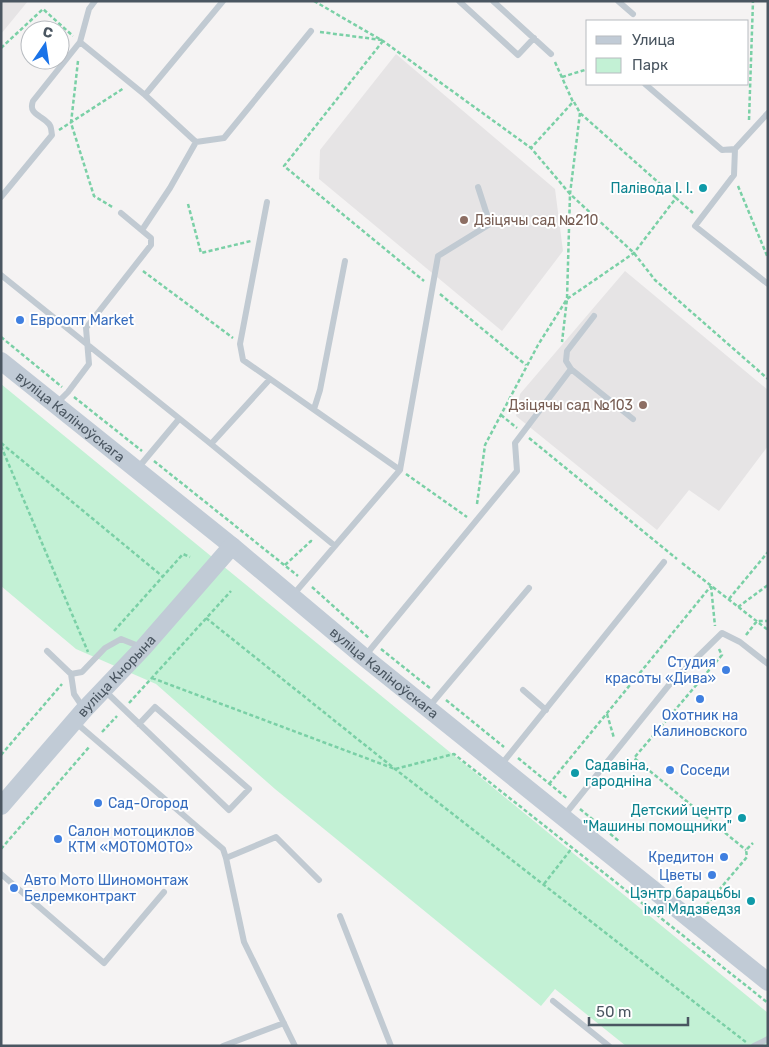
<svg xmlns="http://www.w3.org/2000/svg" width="769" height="1047" font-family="Rubik,sans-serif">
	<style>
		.education { fill: #e6e4e5 }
		.green { fill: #c3f1d5 }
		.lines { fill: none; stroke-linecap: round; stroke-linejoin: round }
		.path { stroke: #7ad0a6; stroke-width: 2.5; stroke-dasharray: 4 2.5; stroke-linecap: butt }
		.lane { stroke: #c1cad2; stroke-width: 6 }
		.secondary { stroke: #c1cbd6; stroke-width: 18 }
		.culture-dot { fill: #0f9aa8; stroke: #fff; stroke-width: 2 }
		.education-dot { fill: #8d6e63; stroke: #fff; stroke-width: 2 }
		.shop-dot { fill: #3f7fe0; stroke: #fff; stroke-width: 2 }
		.labels { text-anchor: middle; stroke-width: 4; stroke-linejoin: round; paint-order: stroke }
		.culture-label { font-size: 14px; fill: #0d838f; stroke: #fff; text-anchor: end }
		.education-label { font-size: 14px; fill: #785e54; stroke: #fff; text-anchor: start }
		.shop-label { font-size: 14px; fill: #366cbe; stroke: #fff; text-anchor: start }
		.street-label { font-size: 14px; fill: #4a5661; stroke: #fff }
	</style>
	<rect width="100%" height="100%" fill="#f5f3f3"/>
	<!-- education -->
	<path class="education" d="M1 1H28L1 34Z
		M396 54 555 189 563 251 502 331 319 179 320 150Z
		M625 271 768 390V446L719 511 689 490 657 530 516 416 520 394Z"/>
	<!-- green -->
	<path class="green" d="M1 384 768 1013V1046H626L555 989 541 1006 275 789 156 684 76 649 1 586Z"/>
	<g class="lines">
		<!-- path -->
		<path class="path" d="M314 1 383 41 531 148
			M320 32 382 40
			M383 41 284 166 424 281
			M1 48 43 9 73 36
			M78 61 71 123 94 196 114 208
			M555 62 573 102 531 148 570 194 567 299 562 342
			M562 77 588 69
			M574 102 580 113 676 198
			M580 113 570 194 634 253 655 280 768 379
			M749 120 753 1
			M59 130 124 88
			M738 186 768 258
			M188 204 201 253 251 241
			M143 271 233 338
			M440 294 526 365
			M1 337 62 387
			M74 397 142 451
			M501 415 517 428
			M529 438 677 559
			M1 443 162 576
			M1 446 88 652
			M154 461 298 576
			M406 474 467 517
			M477 504 485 445 538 345 567 299 634 253 676 198 693 213
			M682 563 768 630
			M285 565 311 541 314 542
			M711 586 715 626
			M312 587 370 639
			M729 599 768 552
			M738 607 768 585
			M206 618 395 769 747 1043
			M114 631 183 554 190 557
			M746 635 757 621H768
			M381 649 431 689
			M719 649 722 655 634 758 746 850
			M152 678 395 769 454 754 768 1003
			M446 700 504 747
			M129 703 231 591
			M607 714 614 738
			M102 732 117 716
			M1 755 62 684
			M518 758 568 799
			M549 784 711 586
			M580 809 620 842
			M1 849 90 746
			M544 884 572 848
			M702 910 747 857 746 850 753 843"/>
		<!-- lane -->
		<path class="lane" d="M459 1 518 55 534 38
			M493 1 551 54
			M618 1 633 14
			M80 42 145 95 196 142 224 138 311 31
			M645 84 722 150 735 149
			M145 95 223 1
			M768 113 735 149 734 175 695 226 768 284
			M1 197 52 135C51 131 52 126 48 123 41 115 28 114 33 101L80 42 89 9 95 1
			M267 202 240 344 243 360 400 470
			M142 230 170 188 196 142
			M1 275 211 444 335 546
			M594 316 567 351 566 361 571 369 633 419
			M57 403 68 392 89 364 86 328 151 245V238L121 213
			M314 409 320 390 345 261
			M211 444 270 379
			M138 468 179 419
			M293 595 400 470 438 256 490 224 478 187
			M47 651 71 674 74 694 84 709
			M365 656 517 471 515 443 571 369
			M71 674 82 672 105 648 121 639 141 647
			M104 690 229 810 249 789 155 707 139 724
			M523 690 546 710
			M428 708 529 588
			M75 722 223 849 226 858 244 942 295 1046
			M501 765 664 562
			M563 817 669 685 722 633 740 642 768 664
			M226 858 276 837 319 880
			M1 874 104 963 164 892
			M340 916 391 1046
			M553 1001 609 1046
			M223 1046 284 1023
			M754 1046 768 1039"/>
		<!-- secondary -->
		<g class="secondary">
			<path id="s1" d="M1 361 232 546 364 657 768 982"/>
			<path id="s2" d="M1 806 84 710 143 648 232 546"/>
		</g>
	</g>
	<!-- markers -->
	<g class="culture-dot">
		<circle cx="703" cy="188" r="5"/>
		<circle cx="575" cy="773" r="5"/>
		<circle cx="742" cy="818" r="5"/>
		<circle cx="751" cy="901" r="5"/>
	</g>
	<g class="education-dot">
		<circle cx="464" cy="220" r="5"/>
		<circle cx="643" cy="405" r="5"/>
	</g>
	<g class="shop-dot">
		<circle cx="20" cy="320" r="5"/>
		<circle cx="726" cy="670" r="5"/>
		<circle cx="700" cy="699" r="5"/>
		<circle cx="670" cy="770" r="5"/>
		<circle cx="98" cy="803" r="5"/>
		<circle cx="58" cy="839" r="5"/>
		<circle cx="724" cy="857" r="5"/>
		<circle cx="712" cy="875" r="5"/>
		<circle cx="14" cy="888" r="5"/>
	</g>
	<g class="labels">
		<!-- culture labels -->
		<g class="culture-label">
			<text x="693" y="193">Палівода І. І.</text>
			<text x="585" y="770" text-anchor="start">Садавіна,<tspan x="585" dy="16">гародніна</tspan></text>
			<text x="732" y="815">Детский центр<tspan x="732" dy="16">"Машины помощники"</tspan></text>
			<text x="741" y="898">Цэнтр барацьбы<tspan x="741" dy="16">імя Мядзведзя</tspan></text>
		</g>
		<!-- education labels -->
		<g class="education-label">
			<text x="474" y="225">Дзіцячы сад №210</text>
			<text x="633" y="410" text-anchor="end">Дзіцячы сад №103</text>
		</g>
		<!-- shop labels -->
		<g class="shop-label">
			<text x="30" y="325">Евроопт Market</text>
			<text x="716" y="667" text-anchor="end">Студия<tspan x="716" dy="16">красоты «Дива»</tspan></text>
			<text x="700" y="720" text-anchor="middle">Охотник на<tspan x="700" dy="16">Калиновского</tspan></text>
			<text x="680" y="775">Соседи</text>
			<text x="108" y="808">Сад-Огород</text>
			<text x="68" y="836">Салон мотоциклов<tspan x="68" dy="16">КТМ «МОТОМОТО»</tspan></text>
			<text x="714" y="862" text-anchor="end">Кредитон</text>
			<text x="702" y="880" text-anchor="end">Цветы</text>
			<text x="24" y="885">Авто Мото Шиномонтаж<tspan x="24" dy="16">Белремконтракт</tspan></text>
		</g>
		<!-- street labels -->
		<g class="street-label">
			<text dy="5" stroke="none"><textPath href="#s1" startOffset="89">вуліца Каліноўскага</textPath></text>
			<text dy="5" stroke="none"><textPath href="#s1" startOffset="494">вуліца Каліноўскага</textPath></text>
			<text dy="5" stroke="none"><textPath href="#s2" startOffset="174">вуліца Кнорына</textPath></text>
		</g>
	</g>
	<!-- border -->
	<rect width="769" height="1047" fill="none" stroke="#4a5661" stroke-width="5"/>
	<!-- legend -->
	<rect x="586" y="20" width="162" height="65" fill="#ffffff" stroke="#b7bbc0"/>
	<rect x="596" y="36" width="25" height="8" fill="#c1cbd6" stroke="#b7bbc0"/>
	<text x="632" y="45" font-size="15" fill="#4a5661">Улица</text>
	<rect x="596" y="58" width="25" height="15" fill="#c3f1d5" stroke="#b7bbc0"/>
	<text x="632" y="70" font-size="15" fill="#4a5661">Парк</text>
	<!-- north arrow -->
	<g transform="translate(45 45) rotate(13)"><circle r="24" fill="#ffffff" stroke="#b7bbc0"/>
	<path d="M0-4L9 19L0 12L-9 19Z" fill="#1a73e8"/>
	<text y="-8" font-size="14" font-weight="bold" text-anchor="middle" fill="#4a5661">С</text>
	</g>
	<!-- scale -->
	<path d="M589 1017v8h99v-8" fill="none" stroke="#4a5661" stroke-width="2.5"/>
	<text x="596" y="1017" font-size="15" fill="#4a5661" stroke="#ffffff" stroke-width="4" paint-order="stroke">50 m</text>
</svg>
